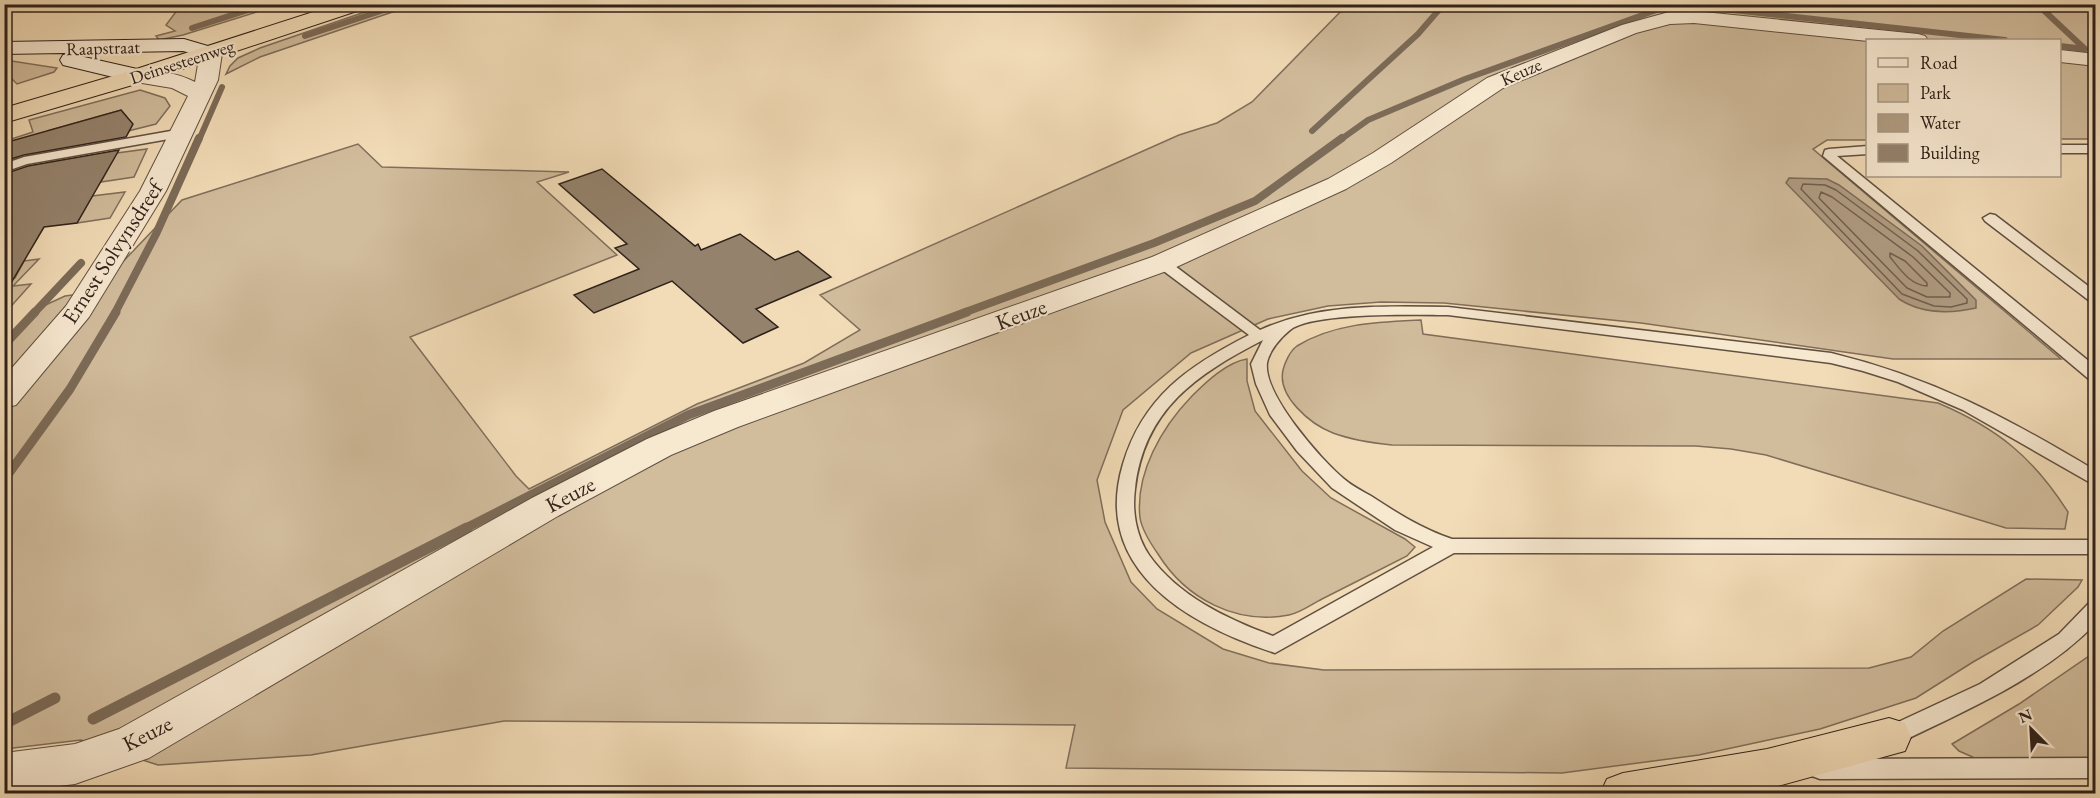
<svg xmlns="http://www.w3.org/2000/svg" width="2100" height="798" font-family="'EB Garamond',serif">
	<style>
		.green { fill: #d1bc9c; stroke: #806e5b; stroke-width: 1.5; fill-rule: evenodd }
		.water { fill: #b09c82; stroke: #7c6b58; stroke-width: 1.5 }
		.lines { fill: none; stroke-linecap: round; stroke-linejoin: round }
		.shore { stroke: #705e4e; stroke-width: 1.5 }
		.stream-far3 { stroke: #7c6b58; stroke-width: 6 }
		.stream-far2 { stroke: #7c6b58; stroke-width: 8 }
		.stream-far1 { stroke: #7c6b58; stroke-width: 9 }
		.stream { stroke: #7c6b58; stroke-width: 11 }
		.building { fill: #94826c; stroke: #2f211a; stroke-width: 1.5 }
		.lane-casing { stroke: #605041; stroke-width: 3 }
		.street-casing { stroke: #605041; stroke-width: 2 }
		.secondary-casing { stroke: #2f211a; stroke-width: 2 }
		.highway-casing { stroke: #2f211a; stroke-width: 2 }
		.lane { fill: #f7e8d0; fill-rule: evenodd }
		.street { fill: #f7e8d0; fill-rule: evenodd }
		.secondary { fill: #f7e8d0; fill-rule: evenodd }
		.highway { fill: #f2dcb7; fill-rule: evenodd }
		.labels { text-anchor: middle; stroke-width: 4.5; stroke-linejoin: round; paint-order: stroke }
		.far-street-label { font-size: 18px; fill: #2f211a; stroke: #f7e8d0 }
		.street-label { font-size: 22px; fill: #2f211a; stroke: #f7e8d0 }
	</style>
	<rect width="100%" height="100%" fill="#f2dcb7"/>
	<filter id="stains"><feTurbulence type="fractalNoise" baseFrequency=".00333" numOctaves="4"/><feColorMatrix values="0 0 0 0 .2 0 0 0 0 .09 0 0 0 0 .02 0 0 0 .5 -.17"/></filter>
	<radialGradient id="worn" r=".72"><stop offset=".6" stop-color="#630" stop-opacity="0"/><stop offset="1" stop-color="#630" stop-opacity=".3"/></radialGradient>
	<!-- green -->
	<path class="green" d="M388 4 413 5 260 57 226 74 230 66 238 58 260 48Z
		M181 5H279L183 35 159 40 156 36 175 31 166 25Z
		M1347 5H2095V139H2060V40H1868L1867 140H1827L1813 149 2061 359H1893L1641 323 1444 303 1381 302 1328 306 1268 319 1191 353 1123 410 1097 480 1105 522 1131 582 1157 609 1223 649 1269 663 1324 670 1869 668 1911 657 1943 631 2026 579 2082 580 2078 587 2038 625 1973 662 1916 698 1820 729 1699 755 1562 773 1066 768 1075 725 504 721 311 755 158 765 81 740 5 749V341L39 308 65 296 102 291 112 273 182 200 358 144 382 167 569 172 537 182 617 255 410 337 516 476 529 489 697 404 804 363 860 330 820 295 1179 135 1217 123 1252 102Z
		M4 60H5L57 68 54 72 17 84 5 72Z
		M140 90 165 98 170 106 156 124 8 161 5 153V141L33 132 29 120ZM121 110 130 121 47 131Z
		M147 149 134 177 101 182 114 158 44 169 49 162Z
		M125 192 110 218 77 223 92 196Z
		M39 259 13 286 31 284 5 313V280L15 278 24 261Z
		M1421 320 1423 334 1938 403C1997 428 2033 457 2068 512L2065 529 2006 528 1766 455 1731 449 1696 446 1392 445C1372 443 1352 440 1333 433 1310 424 1277 396 1283 370 1285 362 1290 351 1297 346 1334 323 1379 322 1421 320Z
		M1247 359V381L1255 411 1302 471 1331 498 1405 539 1415 547 1407 556C1379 570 1350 585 1322 599 1312 604 1300 613 1289 615 1236 625 1186 599 1158 554 1151 544 1142 530 1140 518 1135 473 1162 427 1192 396 1206 382 1227 362 1247 359Z
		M2095 652V758L1977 759 1959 751 1952 744 2019 704Z"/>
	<!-- water -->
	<path class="water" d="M1789 178 1827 179 1839 185 1922 246 1976 300V308C1949 314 1922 314 1899 299L1786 183Z"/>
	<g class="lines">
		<!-- shore -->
		<path class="shore" d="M1803 184 1825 185 1836 190 1918 251 1967 299V303L1951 307 1934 306 1902 294 1801 189Z
			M1821 192 1832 197 1913 257 1950 293V297H1927L1907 288 1819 198Z
			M1890 253 1905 261 1927 283V286C1910 285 1900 269 1890 257Z"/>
		<!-- stream-far3 -->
		<path class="stream-far3" d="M1679 4 2005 40
			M2037 4 2085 49 2060 46
			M192 28 266 4
			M305 36 402 4
			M1312 131 1418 34 1444 4
			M199 140 222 87
			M1340 140 1368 120 1465 79 1662 8"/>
		<!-- stream-far2 -->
		<path class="stream-far2" d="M34 313 81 263
			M115 313 156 234 199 138
			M963 313 1154 243 1255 201 1342 138"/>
		<!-- stream-far1 -->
		<path class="stream-far1" d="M4 345 35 312
			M4 480 70 389 116 312
			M464 529 688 415 967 312"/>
		<!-- stream -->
		<path class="stream" d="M93 719 467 528
			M4 724 55 698"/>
	</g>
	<!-- building -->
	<path class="building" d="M121 110 133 124 126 137 24 155 4 161V143Z
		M119 150 77 223 44 227 4 295V174L28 166Z
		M602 169 695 246 698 244 701 250 740 234 775 260 798 251 831 277 756 309 778 327 743 343 672 281 594 313 574 295 639 269 615 248 627 244 559 184Z"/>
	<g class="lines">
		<!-- lane casing -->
		<g class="lane-casing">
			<path id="lane" d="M182 129 188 133 186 136 27 164 4 172V164L24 157Z
				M2060 145H2096V153H2060Z
				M1868 146V154L1837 156 2096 367V381L2090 380 1823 156 1825 150 1829 149Z
				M1990 214 1995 215 2096 292V303L2091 302 1985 221 1983 218Z
				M1162 259 1167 260 1260 330C1319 303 1385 306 1448 307L1831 353C1933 378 2006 417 2096 471V486L1963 410 1898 382 1863 371 1831 363 1448 315C1417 315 1312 312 1290 330 1281 337 1269 351 1267 363 1263 394 1321 460 1344 479 1352 486 1362 491 1371 496 1397 513 1422 529 1452 539L2096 540V554L1454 553 1275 653C1190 625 1091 571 1123 464 1143 397 1188 366 1249 335L1157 266 1155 263 1157 260ZM1263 340 1251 364 1256 384 1270 415 1297 451 1332 488 1395 530 1433 547 1273 636C1227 619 1178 596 1149 555 1136 536 1132 511 1135 489 1144 409 1197 374 1263 340Z
				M2096 601V623C2042 679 1966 710 1897 744L1889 747 1881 744 1878 737 1881 730 1980 684 2059 634 2089 603Z
				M2096 758V778L1820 779 1812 776 1809 769 1812 762 1820 759Z"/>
		</g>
		<!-- street casing -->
		<g class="street-casing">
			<path id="street" d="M1694 11 1918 34 1925 36 1928 40 1868 41 1694 23 1670 24 1636 33 1503 88 1391 163 1346 189 1172 269 738 427 671 455 558 516 149 758 75 784 4 793V753L75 744 119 729 532 498 647 439 714 411 1152 257 1328 179 1373 153 1487 78 1622 25 1669 12Z
				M211 47 218 49 222 53 218 80 166 191 89 317 16 405 4 408V377L66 306 140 191 188 96 172 88 130 81 127 76 130 71C149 67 178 73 195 82L200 53 204 49Z
				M2060 50 2096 54V66L2060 62Z"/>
		</g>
		<!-- secondary casing -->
		<g class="secondary-casing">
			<path id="secondary" d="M184 39 218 49 222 53 218 57 211 59 183 51 4 54V42Z
				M71 54 146 71 149 76 146 81 138 83 63 65 60 60 63 55Z"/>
		</g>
		<!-- highway casing -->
		<g class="highway-casing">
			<path id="highway" d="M338 4H368L366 8 146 81 4 123V108L130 71Z
				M1889 718 1905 723 1911 737 1905 751 1767 789 1744 794H1600L1607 779 1623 773 1767 749Z"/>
		</g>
		<!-- lane -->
		<use href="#lane" class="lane"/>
		<!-- street -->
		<use href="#street" class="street"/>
		<!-- secondary -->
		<use href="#secondary" class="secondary"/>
		<!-- highway -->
		<use href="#highway" class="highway"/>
	</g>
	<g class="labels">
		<!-- far-street labels -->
		<g class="far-street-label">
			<text transform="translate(103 48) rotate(-2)" y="6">Raapstraat</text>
			<text transform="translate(182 62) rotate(-18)" y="6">Deinsesteenweg</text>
			<text transform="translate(1521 72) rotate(-24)" y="6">Keuze</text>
		</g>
		<!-- street labels -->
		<g class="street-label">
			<text transform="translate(112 252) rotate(-57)" y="8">Ernest Solvynsdreef</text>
			<text transform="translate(1021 314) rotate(-20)" y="8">Keuze</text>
			<text transform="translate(570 494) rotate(-28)" y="8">Keuze</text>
			<text transform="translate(147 733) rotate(-27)" y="8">Keuze</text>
		</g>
	</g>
	<!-- margin -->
	<rect width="2100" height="798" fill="none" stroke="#f2dcb7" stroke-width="24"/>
	<rect x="6" y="6" width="2088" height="786" fill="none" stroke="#2f211a" stroke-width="3"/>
	<rect x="12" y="12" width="2076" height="774" fill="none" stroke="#2f211a" stroke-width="1.5"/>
	<!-- legend -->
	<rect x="1866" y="39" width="195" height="138" fill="#f7e8d0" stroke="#a79887" stroke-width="1.5"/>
	<rect x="1878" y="58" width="30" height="9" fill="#f7e8d0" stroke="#a79887" stroke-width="1.5"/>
	<text x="1920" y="69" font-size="18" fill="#2f211a">Road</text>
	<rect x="1878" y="84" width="30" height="18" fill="#d1bc9c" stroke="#a79887" stroke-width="1.5"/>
	<text x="1920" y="99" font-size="18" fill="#2f211a">Park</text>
	<rect x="1878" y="114" width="30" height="18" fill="#b09c82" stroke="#a79887" stroke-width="1.5"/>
	<text x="1920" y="129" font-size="18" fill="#2f211a">Water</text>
	<rect x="1878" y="144" width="30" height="18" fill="#94826c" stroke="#a79887" stroke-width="1.5"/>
	<text x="1920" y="159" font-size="18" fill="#2f211a">Building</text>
	<!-- north arrow -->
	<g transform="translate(2031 729) rotate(336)" stroke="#f7e8d0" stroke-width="4.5" paint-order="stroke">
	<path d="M0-4.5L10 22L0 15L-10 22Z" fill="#2f211a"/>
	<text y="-9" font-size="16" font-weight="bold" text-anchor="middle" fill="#2f211a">N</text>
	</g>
	<rect width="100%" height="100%" filter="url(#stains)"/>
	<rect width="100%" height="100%" fill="url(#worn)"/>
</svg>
